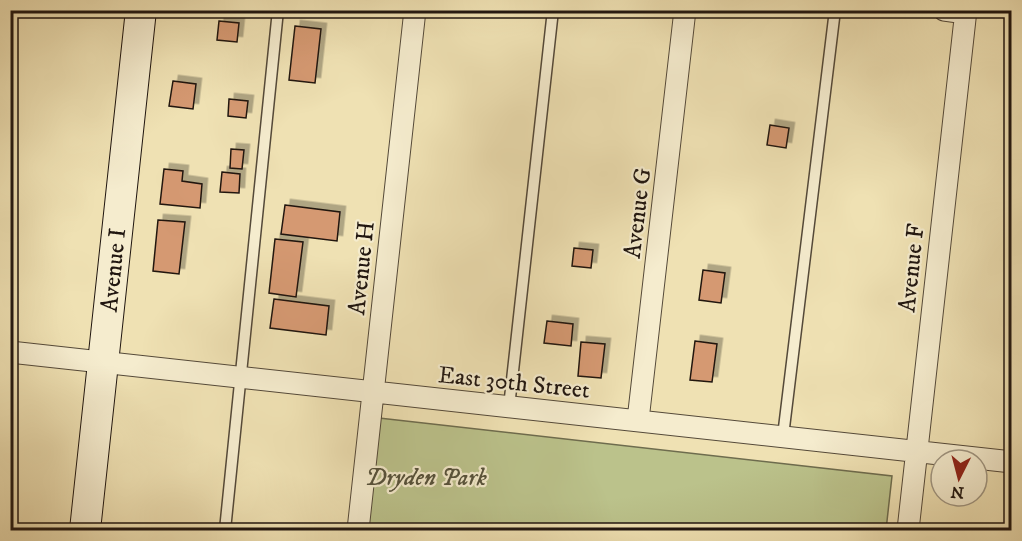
<svg xmlns="http://www.w3.org/2000/svg" width="1022" height="541" font-family="'IM FELL DW Pica',serif">
	<style>
		.green { fill: #bbc28b; stroke: #6e6c4e; stroke-width: 1.5 }
		.building { fill: #d59972; stroke: #201610; stroke-width: 1.5; filter: url(#shadow) }
		.lines { fill: none; stroke-linecap: round; stroke-linejoin: round }
		.lane-casing { stroke: #544939; stroke-width: 13 }
		.street-casing { stroke: #544939; stroke-width: 23 }
		.secondary-casing { stroke: #201610; stroke-width: 32 }
		.lane { stroke: #f5ecce; stroke-width: 10 }
		.street { stroke: #f5ecce; stroke-width: 21 }
		.secondary { stroke: #f5ecce; stroke-width: 30 }
		.labels { text-anchor: middle; stroke-width: 4.5; stroke-linejoin: round; paint-order: stroke }
		.street-label { font-size: 24px; fill: #201610; stroke: #f5ecce }
		.park-label { font-size: 24px; font-style: italic; fill: #56523b; stroke: #f5ecce }
	</style>
	<defs>
		<filter id="shadow"><feDropShadow dx="5.5" dy="-5.5" stdDeviation="0" flood-color="#0004"/></filter>
	</defs>
	<rect width="100%" height="100%" fill="#efe1b3"/>
	<filter id="stains"><feTurbulence type="fractalNoise" baseFrequency=".00333" numOctaves="4"/><feColorMatrix values="0 0 0 0 .2 0 0 0 0 .09 0 0 0 0 .02 0 0 0 .5 -.17"/></filter>
	<radialGradient id="worn" r=".72"><stop offset=".6" stop-color="#630" stop-opacity="0"/><stop offset="1" stop-color="#630" stop-opacity=".3"/></radialGradient>
	<!-- green -->
	<path class="green" d="M379 418 892 476 886 530H366Z"/>
	<!-- building -->
	<path class="building" d="M219 21 239 23 237 42 217 40Z
		M295 26 321 29 315 83 289 80Z
		M173 81 196 84 193 109 169 106Z
		M229 99 248 101 246 118 228 116Z
		M770 125 789 128 786 148 767 145Z
		M231 149 244 150 242 169 230 168Z
		M164 169 183 171 182 181 202 184 200 208 160 204Z
		M222 172 240 174 239 193 220 192Z
		M285 205 340 212 337 241 281 234Z
		M158 220 185 222 179 274 153 271Z
		M275 239 303 242 296 297 269 293Z
		M574 248 593 250 591 268 572 266Z
		M703 270 725 273 721 303 699 300Z
		M274 299 329 306 326 335 270 328Z
		M547 321 573 324 571 346 544 343Z
		M695 341 717 344 712 382 690 380Z
		M581 342 605 344 601 378 578 376Z"/>
	<g class="lines">
		<!-- lane casing -->
		<g class="lane-casing">
			<path id="lane" d="M509 407 553 10
				M783 436 835 10
				M225 530 278 10"/>
		</g>
		<!-- street casing -->
		<g class="street-casing">
			<path id="street" d="M944 10 966 13
				M10 352 1012 462
				M638 420 685 10
				M358 530 415 10
				M908 530 966 10"/>
		</g>
		<!-- secondary casing -->
		<g class="secondary-casing">
			<path id="secondary" d="M85 530 141 10"/>
		</g>
		<!-- lane -->
		<use href="#lane" class="lane"/>
		<!-- street -->
		<use href="#street" class="street"/>
		<!-- secondary -->
		<use href="#secondary" class="secondary"/>
	</g>
	<g class="labels">
		<!-- street labels -->
		<g class="street-label">
			<text transform="translate(637 213) rotate(-83)" y="8">Avenue G</text>
			<text transform="translate(361 268) rotate(-84)" y="8">Avenue H</text>
			<text transform="translate(911 268) rotate(-84)" y="8">Avenue F</text>
			<text transform="translate(113 270) rotate(-84)" y="8">Avenue I</text>
			<text transform="translate(514 382) rotate(6)" y="8">East 30th Street</text>
		</g>
		<!-- park labels -->
		<g class="park-label">
			<text x="426" y="485">Dryden Park</text>
		</g>
	</g>
	<!-- margin -->
	<rect width="1022" height="541" fill="none" stroke="#efe1b3" stroke-width="36"/>
	<rect x="12" y="12" width="998" height="517" fill="none" stroke="#201610" stroke-width="3"/>
	<rect x="18" y="18" width="986" height="505" fill="none" stroke="#201610" stroke-width="1.5"/>
	<!-- north arrow -->
	<g transform="translate(959 478) rotate(186)"><circle r="28" fill="#f5ecce" stroke="#a09682" stroke-width="1.5"/>
	<path d="M0-4.5L10 22L0 15L-10 22Z" fill="#8f2418"/>
	<text y="-9" font-size="16" font-weight="bold" text-anchor="middle" fill="#201610">N</text>
	</g>
	<rect width="100%" height="100%" filter="url(#stains)"/>
	<rect width="100%" height="100%" fill="url(#worn)"/>
</svg>
